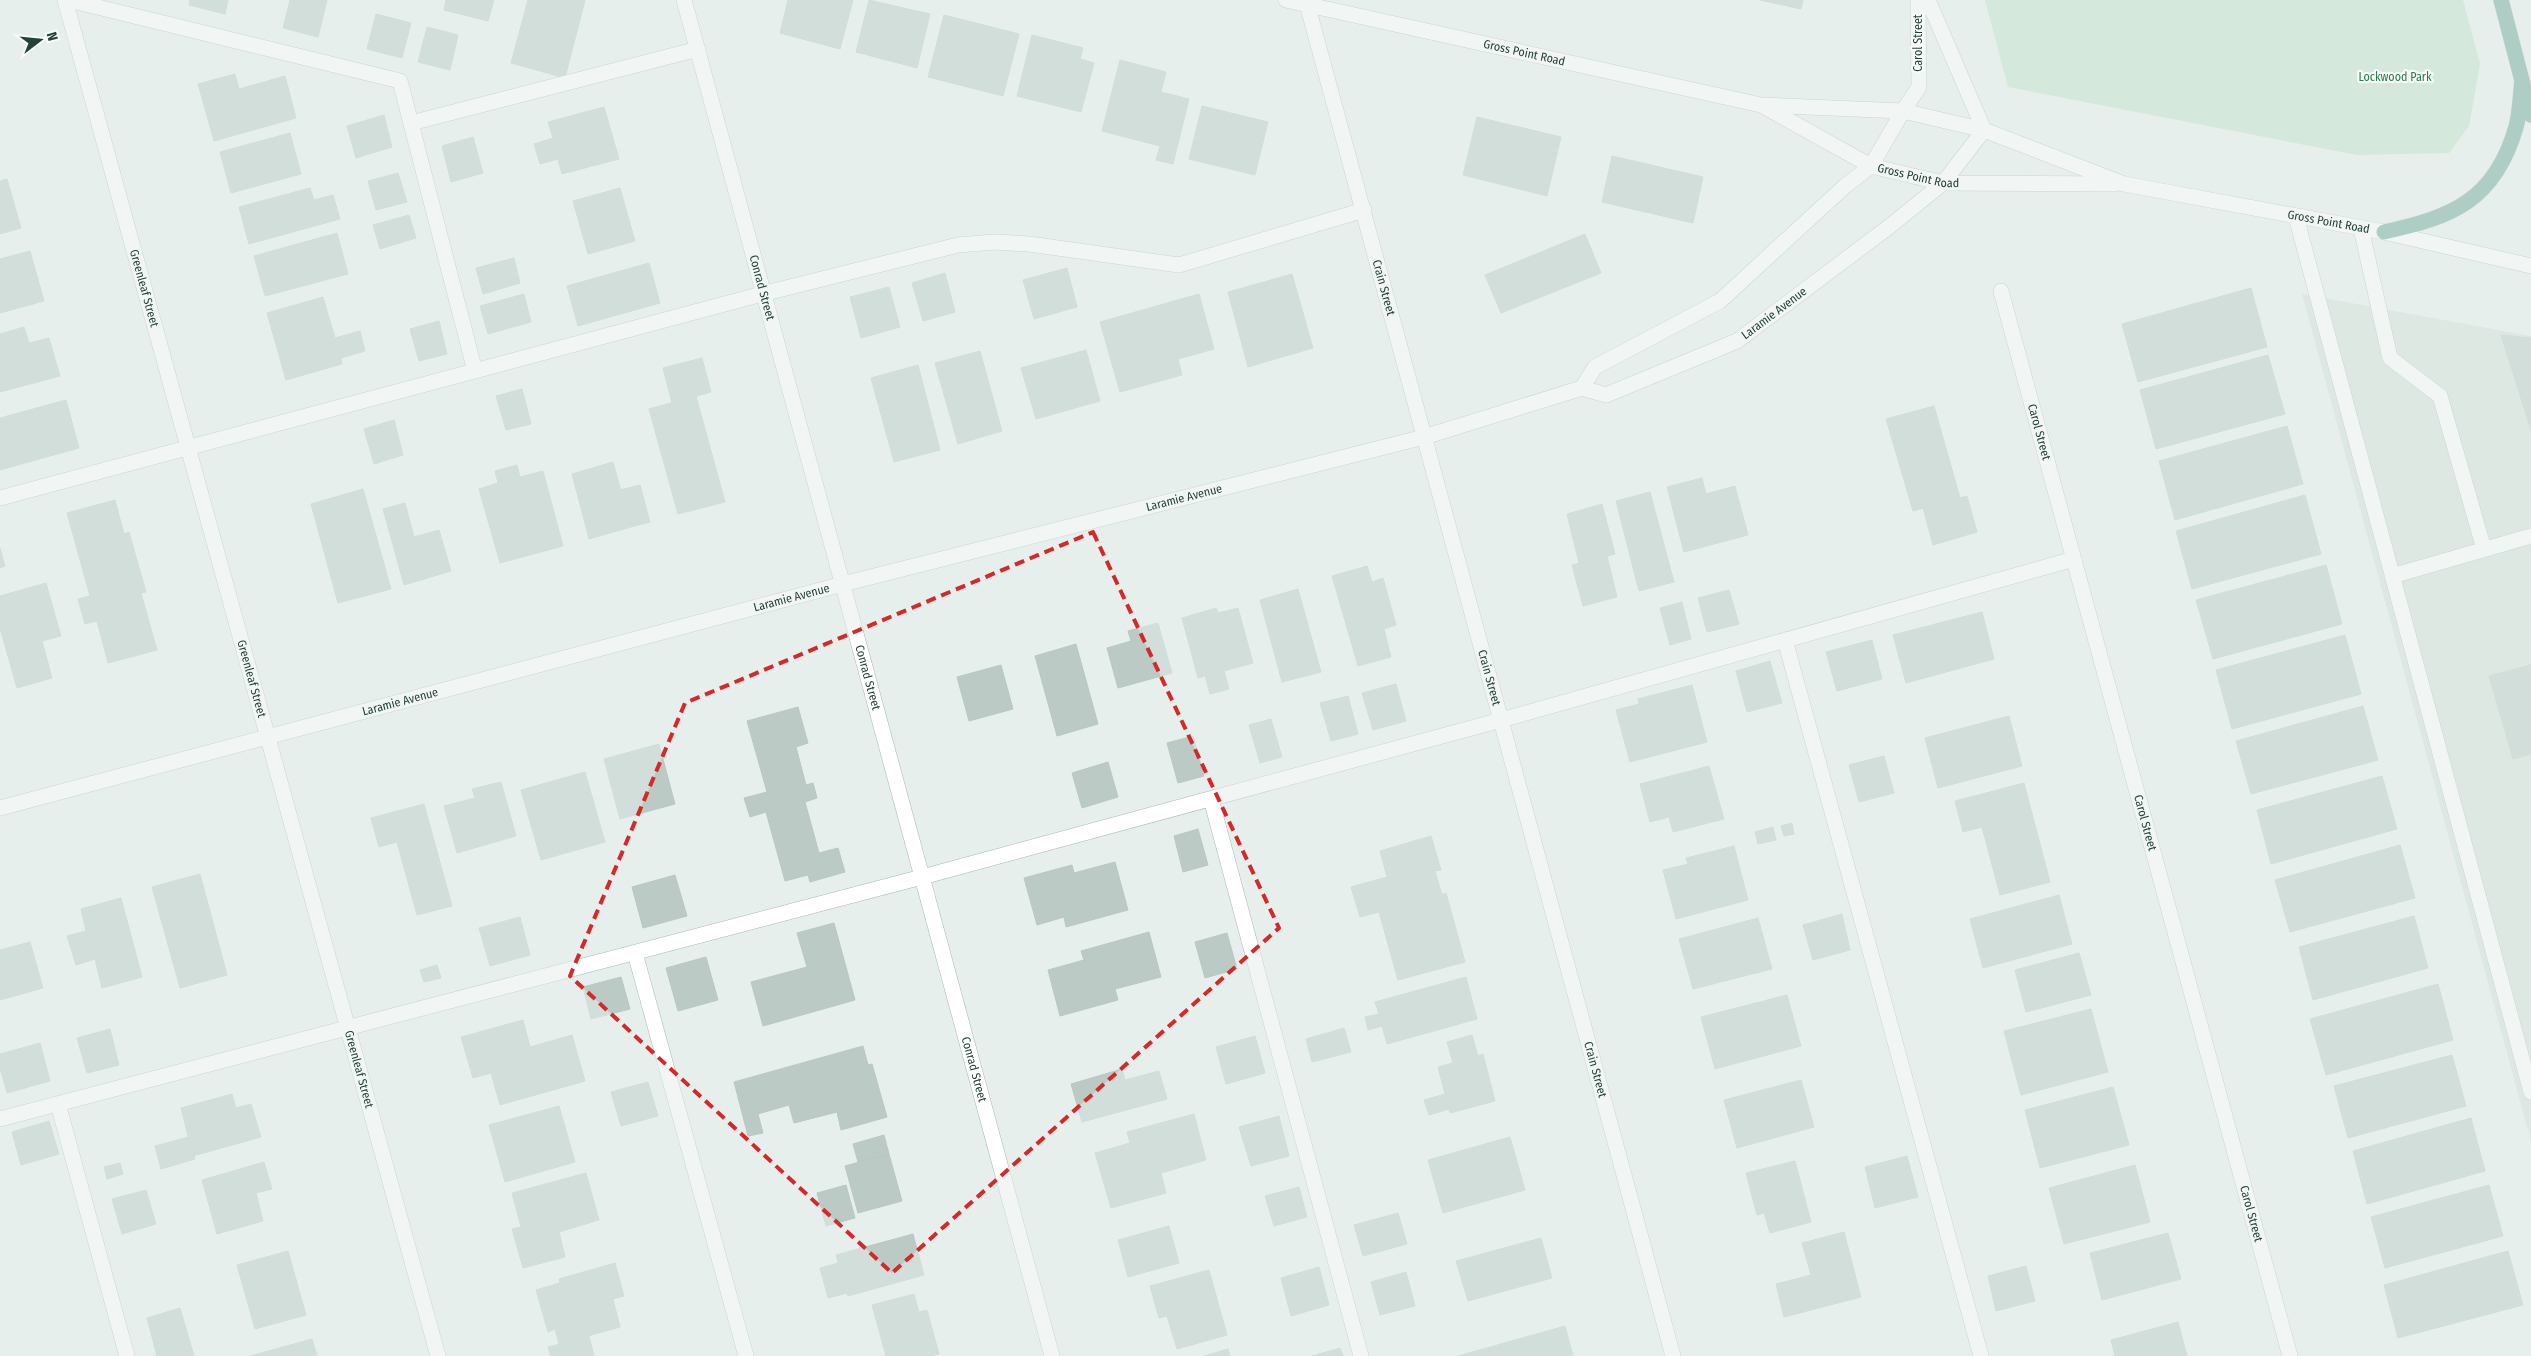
<svg xmlns="http://www.w3.org/2000/svg" width="2531" height="1356" font-family="'Fira Sans Condensed',sans-serif">
	<style>
		.built { fill: #d4dfda }
		.green { fill: #bfe0c8 }
		.building { fill: #bbcac4; stroke: #b8c9c2 }
		.lines { fill: none; stroke-linecap: round; stroke-linejoin: round }
		.lane-casing { stroke: #a8b8b2; stroke-width: 16 }
		.street-casing { stroke: #a8b8b2; stroke-width: 16 }
		.secondary-casing { stroke: #a4bbb3; stroke-width: 16 }
		.primary-casing { stroke: #c2cac8; stroke-width: 16 }
		.lane { stroke: #fff; stroke-width: 15 }
		.street { stroke: #fff; stroke-width: 15 }
		.secondary { stroke: #fff; stroke-width: 15 }
		.primary { stroke: #6aa596; stroke-width: 15 }
		.marked { fill: none; stroke: #d62828; stroke-width: 4; stroke-dasharray: 10 6; stroke-linejoin: round }
		.labels { text-anchor: middle; stroke-width: 4.5; stroke-linejoin: round; paint-order: stroke }
		.street-label { font-size: 12px; fill: #24423a; stroke: #f7fbf9 }
		.park-label { font-size: 12px; fill: #2d7a4b; stroke: #f7fbf9 }
	</style>
	<rect width="100%" height="100%" fill="#e6efeb"/>
	<!-- built -->
	<path class="built" d="M2302 294 2531 336V1142Z"/>
	<!-- green -->
	<path class="green" d="M1985 0H2463L2480 64 2469 126 2449 153 2357 155 2008 87Z"/>
	<!-- building -->
	<path class="building" d="M190 0H228L225 14 189 5Z
		M290 0H327L318 37 283 28Z
		M446 0H494L488 21 444 10Z
		M528 0H585L565 78 511 63Z
		M788 0H853L840 49 780 33Z
		M869 0 930 14 917 68 856 52Z
		M1760 0H1803L1801 9Z
		M376 14 411 23 402 58 367 49Z
		M944 15 1019 34 1003 96 928 77Z
		M427 27 458 35 450 70 418 62Z
		M1032 35 1083 48 1080 59 1094 63 1081 112 1017 96Z
		M1120 60 1166 72 1161 92 1189 99 1173 164 1156 160 1160 146 1102 131Z
		M235 74 239 89 285 76 296 118 214 141 198 84Z
		M1202 106 1268 122 1255 175 1189 159Z
		M604 107 619 159 562 174 558 159 540 164 534 144 553 138 548 122Z
		M384 115 392 147 356 158 347 126Z
		M1477 117 1561 137 1547 196 1463 175Z
		M290 133 301 174 231 193 220 152Z
		M473 137 483 173 451 182 442 146Z
		M1612 156 1703 177 1693 223 1602 202Z
		M398 173 407 202 376 210 368 181Z
		M7 179 21 228 0 234V181Z
		M310 188 314 200 333 195 340 219 249 244 239 207Z
		M620 188 635 241 588 254 573 201Z
		M409 215 416 238 380 249 373 225Z
		M337 233 348 274 265 296 254 256Z
		M1585 234 1601 273 1501 313 1485 275Z
		M30 251 44 301 0 313V259Z
		M514 258 520 283 483 294 476 268Z
		M649 263 660 303 578 326 567 286Z
		M1067 268 1077 307 1034 319 1023 280Z
		M945 273 955 312 923 321 912 283Z
		M1292 274 1313 348 1248 367 1228 292Z
		M889 287 900 327 861 338 850 297Z
		M2251 288 2267 347 2138 382 2122 324Z
		M524 294 531 322 488 334 480 306Z
		M1199 294 1214 349 1178 359 1182 375 1120 392 1100 322Z
		M323 297 335 338 360 331 365 351 341 358 342 364 286 380 267 313Z
		M439 321 447 354 419 361 410 329Z
		M24 327 29 343 49 338 60 376 0 392V334Z
		M2501 335 2531 338V430Z
		M1086 350 1100 401 1036 419 1021 368Z
		M980 351 1002 431 958 444 935 363Z
		M2268 355 2285 414 2156 449 2140 390Z
		M702 358 711 392 672 403 663 368Z
		M918 365 940 450 894 462 871 378Z
		M522 389 531 424 506 430 496 396Z
		M696 396 725 502 678 514 649 409Z
		M66 400 79 448 0 470V418Z
		M1934 406 1960 498 1913 511 1886 419Z
		M394 420 403 455 374 464 364 429Z
		M2287 426 2303 484 2175 520 2159 461Z
		M613 462 631 527 589 539 572 474Z
		M517 465 520 477 543 471 563 546 500 563 479 489 498 483 495 471Z
		M1702 478 1706 494 1735 486 1748 535 1684 552 1667 487Z
		M640 485 650 522 631 527 620 490Z
		M363 489 391 589 338 603 311 504Z
		M1650 492 1674 582 1639 591 1616 501Z
		M2305 495 2321 554 2192 589 2176 531Z
		M1967 496 1977 532 1933 545 1923 508Z
		M115 500 124 534 129 532 146 592 141 593 157 650 108 663 97 621 85 624 78 599 90 596 67 513Z
		M405 503 414 537 439 530 451 571 404 585 383 509Z
		M1602 504 1615 554 1579 563 1567 514Z
		M0 548 5 566 0 568Z
		M1607 556 1617 597 1583 606 1572 565Z
		M2326 565 2342 624 2213 659 2196 600Z
		M1367 566 1372 582 1383 578 1396 625 1384 629 1391 657 1358 666 1332 576Z
		M46 583 61 636 42 641 52 678 17 688 0 628V596Z
		M1298 589 1321 672 1282 682 1260 600Z
		M1729 590 1739 624 1707 632 1698 598Z
		M1682 602 1691 639 1670 645 1660 608Z
		M1216 608 1218 613 1238 608 1253 663 1224 671 1229 689 1210 694 1205 676 1198 678 1182 618Z
		M1982 612 1994 659 1906 683 1893 635Z
		M1158 623 1172 673 1118 688 1107 648 1131 641 1128 631Z
		M2345 635 2361 694 2232 729 2216 670Z
		M1872 640 1882 679 1837 691 1826 652Z
		M1076 644 1098 724 1057 736 1035 656Z
		M1770 661 1782 703 1747 712 1736 671Z
		M1001 665 1013 709 969 721 957 677Z
		M2531 665V754L2513 759 2489 676Z
		M1396 684 1406 721 1373 730 1362 693Z
		M1692 685 1707 742 1630 762 1616 710 1639 704 1638 699Z
		M1348 696 1358 734 1331 741 1320 703Z
		M2363 706 2378 760 2251 794 2236 741Z
		M798 707 808 743 796 747 806 785 813 783 817 798 805 802 819 853 838 848 845 872 810 882 808 875 785 881 766 812 750 817 744 798 767 792 747 721Z
		M2009 716 2022 766 1938 788 1925 738Z
		M1271 719 1282 757 1260 763 1249 725Z
		M1193 736 1204 776 1178 783 1167 743Z
		M659 744 675 804 620 819 604 759Z
		M1884 756 1894 793 1859 802 1849 765Z
		M1108 762 1118 797 1082 808 1072 773Z
		M1709 766 1724 819 1673 832 1669 817 1650 822 1640 784Z
		M585 772 605 842 541 860 521 790Z
		M2382 776 2397 829 2271 864 2257 810Z
		M501 782 516 836 457 853 444 806 475 798 472 789Z
		M2024 783 2050 882 2000 895 1982 827 1963 832 1955 801Z
		M424 804 452 906 417 915 397 842 379 847 371 818Z
		M1792 823 1794 834 1784 836 1781 826Z
		M1773 827 1776 840 1758 844 1755 832Z
		M1198 829 1208 865 1183 872 1174 836Z
		M1431 836 1441 870 1435 871 1442 895 1446 893 1465 962 1398 980 1379 912 1360 917 1351 887 1387 877 1380 851Z
		M2400 845 2415 898 2290 932 2275 880Z
		M1734 846 1748 900 1676 919 1663 870 1688 864 1686 858Z
		M1115 862 1128 910 1066 927 1064 917 1037 925 1024 878 1072 865 1074 873Z
		M200 874 227 975 180 988 152 887Z
		M675 875 687 916 643 928 632 887Z
		M2059 895 2072 944 1983 968 1970 919Z
		M121 898 142 977 102 988 95 959 76 965 67 936 86 931 81 909Z
		M1842 914 1850 950 1813 960 1803 925Z
		M2414 916 2428 968 2313 1000 2299 947Z
		M520 917 530 955 490 966 479 928Z
		M1758 918 1772 969 1693 989 1679 939Z
		M834 923 855 1000 763 1026 751 982 807 967 797 933Z
		M1149 932 1161 977 1115 989 1118 1000 1060 1016 1048 970 1084 960 1081 951Z
		M1227 933 1237 969 1205 978 1195 942Z
		M30 942 43 988 0 1000V950Z
		M2079 953 2091 995 2026 1012 2015 970Z
		M706 957 718 1000 678 1011 666 968Z
		M437 965 441 978 424 982 420 970Z
		M621 977 630 1009 591 1019 583 987Z
		M1466 977 1477 1019 1387 1044 1382 1026 1368 1030 1365 1017 1379 1014 1375 1002Z
		M2438 984 2453 1040 2326 1075 2310 1019Z
		M1787 995 1801 1046 1715 1069 1701 1017Z
		M2091 1009 2108 1072 2021 1095 2004 1031Z
		M523 1020 530 1047 572 1035 585 1081 500 1105 491 1073 473 1078 461 1037Z
		M1344 1028 1351 1052 1312 1062 1306 1039Z
		M110 1029 119 1065 87 1073 77 1038Z
		M1472 1035 1478 1056 1483 1054 1495 1101 1450 1113 1449 1109 1429 1115 1424 1100 1445 1094 1438 1067 1453 1063 1447 1042Z
		M1255 1036 1265 1073 1226 1084 1216 1047Z
		M40 1043 50 1081 7 1093 0 1068V1054Z
		M863 1046 868 1065 872 1064 887 1117 841 1130 837 1112 794 1123 789 1105 758 1114 763 1133 748 1136 734 1082Z
		M2452 1055 2466 1106 2348 1138 2334 1086Z
		M1122 1069 1125 1080 1159 1071 1167 1099 1082 1122 1071 1084Z
		M1801 1080 1814 1127 1737 1148 1724 1100Z
		M648 1082 658 1116 621 1126 611 1092Z
		M2113 1087 2129 1145 2040 1168 2025 1110Z
		M232 1094 236 1108 251 1104 261 1137 193 1156 181 1108Z
		M559 1106 575 1162 505 1182 489 1125Z
		M1194 1114 1206 1160 1161 1173 1166 1193 1111 1208 1095 1153 1130 1143 1127 1132Z
		M1279 1116 1289 1156 1251 1166 1239 1127Z
		M2471 1118 2485 1171 2367 1204 2353 1151Z
		M49 1121 59 1154 21 1165 12 1132Z
		M884 1135 889 1154 858 1162 853 1144Z
		M189 1137 195 1159 161 1169 155 1146Z
		M1510 1137 1525 1190 1443 1213 1428 1160Z
		M889 1154 902 1201 858 1213 845 1166Z
		M1907 1156 1918 1197 1875 1208 1865 1167Z
		M1795 1161 1811 1222 1770 1233 1764 1213 1757 1215 1746 1173Z
		M264 1162 272 1189 256 1193 263 1221 217 1234 202 1180Z
		M120 1163 123 1174 107 1179 104 1167Z
		M2135 1165 2150 1222 2064 1244 2049 1188Z
		M586 1173 599 1220 559 1232 565 1257 523 1268 512 1229 521 1227 512 1193Z
		M846 1185 855 1218 826 1226 817 1193Z
		M2489 1185 2503 1236 2385 1268 2371 1217Z
		M1299 1187 1307 1217 1274 1226 1265 1196Z
		M146 1190 156 1224 122 1234 112 1199Z
		M1398 1213 1407 1244 1363 1256 1354 1225Z
		M1169 1226 1179 1263 1128 1277 1118 1240Z
		M1844 1232 1861 1297 1784 1317 1776 1284 1811 1275 1802 1243Z
		M2168 1233 2181 1279 2102 1300 2090 1253Z
		M913 1234 924 1275 848 1296 847 1293 828 1298 820 1268 838 1263 836 1255Z
		M1541 1238 1552 1278 1468 1301 1456 1261Z
		M288 1251 306 1315 255 1329 237 1265Z
		M2508 1251 2523 1305 2398 1338 2384 1285Z
		M615 1263 624 1296 613 1299 620 1327 559 1344 555 1329 548 1332 536 1290 560 1283 559 1279Z
		M2026 1266 2035 1301 1996 1311 1988 1276Z
		M1319 1267 1329 1305 1291 1316 1281 1278Z
		M1209 1270 1227 1335 1177 1349 1167 1316 1159 1318 1150 1286Z
		M1406 1272 1415 1306 1380 1315 1371 1282Z
		M914 1294 919 1312 927 1310 939 1354 931 1356H886L872 1305Z
		M180 1308 194 1356H157L147 1318Z
		M2178 1322 2187 1356H2115L2111 1340Z
		M1565 1326 1573 1356H1458Z
		M589 1336 594 1356H551L548 1347Z
		M312 1339 317 1356H250Z
		M1340 1348 1343 1356H1312Z
		M1228 1349 1230 1356H1204Z"/>
	<g class="lines">
		<!-- lane casing -->
		<g class="lane-casing">
			<path id="lane" d="M69 0 400 81 475 371
				M411 123 698 49
				M1871 166 1903 111
				M1943 183 1984 130
				M2296 217 2531 1092
				M2361 228 2390 358 2440 396 2484 549
				M0 498 762 294 958 245 994 242 1029 244 1179 265 1364 210
				M2392 576 2531 536
				M1785 640 1981 1356
				M1211 799 1361 1356
				M635 953 746 1356
				M58 1104 127 1356
				M0 1119 922 877 1501 720 2074 559"/>
		</g>
		<!-- street casing -->
		<g class="street-casing">
			<g id="street">
				<path id="s1" d="M65 0 438 1356"/>
				<path id="s2" d="M684 0 1052 1356"/>
				<path id="s3" d="M1306 0 1673 1356"/>
				<path d="M1928 0 1984 130"/>
				<path d="M1903 111 1919 87 1918 0"/>
				<path id="s4" d="M2001 291 2290 1356"/>
			</g>
		</g>
		<!-- secondary casing -->
		<g class="secondary-casing">
			<g id="secondary">
				<path id="s5" d="M1286 0 1761 105 1903 111 1984 130 2124 184 2384 232 2531 266"/>
				<path id="s6" d="M1763 106 1871 166 1943 183 2115 184"/>
				<path d="M1582 388 1595 367 1720 301 1845 186 1871 166"/>
				<path id="s7" d="M0 808 843 584 1424 437 1582 388 1606 395 1737 341 1890 226 1943 183"/>
			</g>
		</g>
		<!-- primary casing -->
		<g class="primary-casing">
			<path id="primary" d="M2501 0 2531 115
				M2384 232C2453 217 2495 200 2516 127 2520 113 2520 96 2522 81"/>
		</g>
		<!-- lane -->
		<use href="#lane" class="lane"/>
		<!-- street -->
		<use href="#street" class="street"/>
		<!-- secondary -->
		<use href="#secondary" class="secondary"/>
		<!-- primary -->
		<use href="#primary" class="primary"/>
	</g>
	<!-- marked area -->
	<path d="M0 0H2531V1356H0ZM1093 532 1279 928 892 1273 570 976 685 703Z" fill="#e6efeb" fill-opacity=".55" fill-rule="evenodd"/>
	<path class="marked" d="M1093 532 1279 928 892 1273 570 976 685 703Z"/>
	<g class="labels">
		<!-- street labels -->
		<g class="street-label">
			<text transform="translate(1918 43) rotate(-90)" y="4">Carol Street</text>
			<text dy="4" stroke="none"><textPath href="#s5" startOffset="244">Gross Point Road</textPath></text>
			<text dy="4" stroke="none"><textPath href="#s6" startOffset="172">Gross Point Road</textPath></text>
			<text dy="4" stroke="none"><textPath href="#s5" startOffset="1070">Gross Point Road</textPath></text>
			<text dy="4" stroke="none"><textPath href="#s1" startOffset="299">Greenleaf Street</textPath></text>
			<text dy="4" stroke="none"><textPath href="#s2" startOffset="298">Conrad Street</textPath></text>
			<text dy="4" stroke="none"><textPath href="#s3" startOffset="298">Crain Street</textPath></text>
			<text dy="4" stroke="none"><textPath href="#s7" startOffset="1850">Laramie Avenue</textPath></text>
			<text dy="4" stroke="none"><textPath href="#s4" startOffset="146">Carol Street</textPath></text>
			<text dy="4" stroke="none"><textPath href="#s7" startOffset="1224">Laramie Avenue</textPath></text>
			<text dy="4" stroke="none"><textPath href="#s7" startOffset="819">Laramie Avenue</textPath></text>
			<text dy="4" stroke="none"><textPath href="#s1" startOffset="704">Greenleaf Street</textPath></text>
			<text dy="4" stroke="none"><textPath href="#s2" startOffset="702">Conrad Street</textPath></text>
			<text dy="4" stroke="none"><textPath href="#s3" startOffset="702">Crain Street</textPath></text>
			<text dy="4" stroke="none"><textPath href="#s7" startOffset="414">Laramie Avenue</textPath></text>
			<text dy="4" stroke="none"><textPath href="#s4" startOffset="551">Carol Street</textPath></text>
			<text dy="4" stroke="none"><textPath href="#s1" startOffset="1109">Greenleaf Street</textPath></text>
			<text dy="4" stroke="none"><textPath href="#s2" startOffset="1108">Conrad Street</textPath></text>
			<text dy="4" stroke="none"><textPath href="#s3" startOffset="1108">Crain Street</textPath></text>
			<text dy="4" stroke="none"><textPath href="#s4" startOffset="956">Carol Street</textPath></text>
		</g>
		<!-- park labels -->
		<g class="park-label">
			<text x="2395" y="81">Lockwood Park</text>
		</g>
	</g>
	<!-- north arrow -->
	<g transform="translate(40 40) rotate(74)" stroke="#f7fbf9" stroke-width="4" paint-order="stroke">
	<path d="M0-4L9 19L0 12L-9 19Z" fill="#24423a"/>
	<text y="-8" font-size="14" font-weight="bold" text-anchor="middle" fill="#24423a">N</text>
	</g>
</svg>
